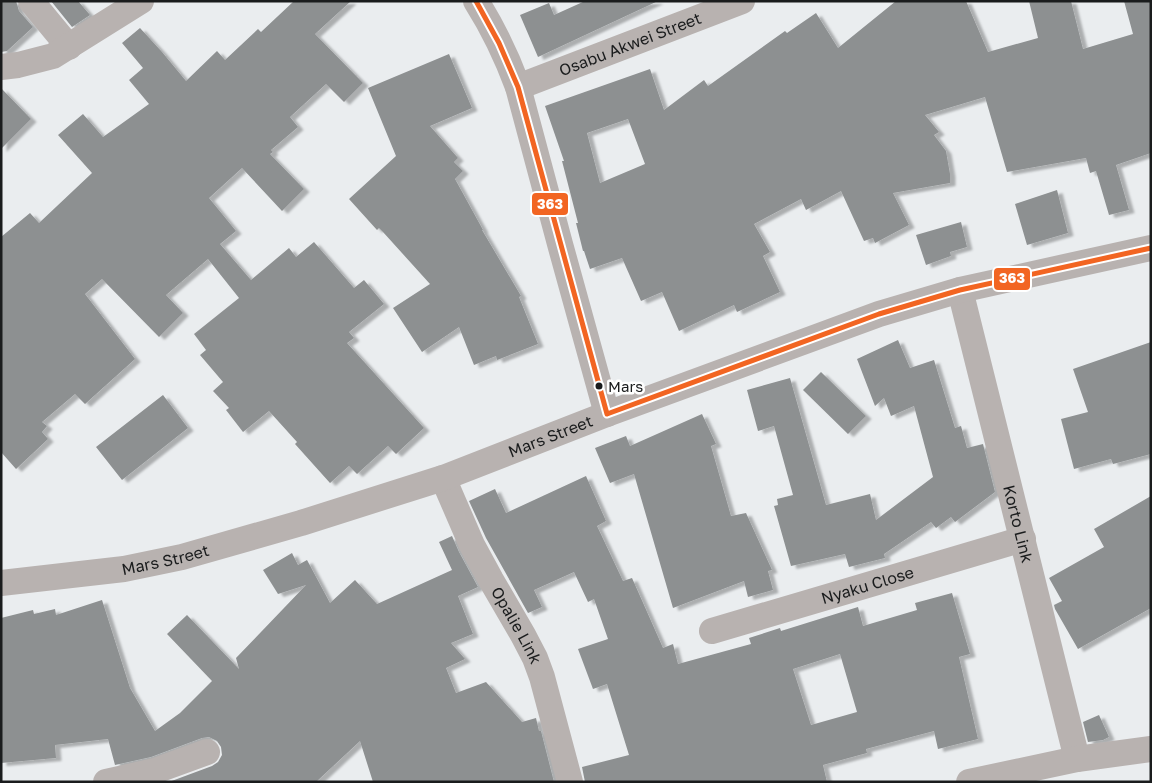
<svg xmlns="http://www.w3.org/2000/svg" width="1152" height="783" font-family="'Golos Text',sans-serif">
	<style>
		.building { fill: #8d9091; fill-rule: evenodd; filter: url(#shadow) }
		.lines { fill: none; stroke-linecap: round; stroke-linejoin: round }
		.minor { stroke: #b8b2b0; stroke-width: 26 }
		.bus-1-casing { stroke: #fff; stroke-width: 9 }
		.bus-1 { stroke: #f26522; stroke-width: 5 }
		.bus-dot { fill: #1a1c1d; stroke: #fff; stroke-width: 2 }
		.labels { text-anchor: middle; stroke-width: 5; stroke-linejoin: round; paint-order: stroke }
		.bus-label { font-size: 15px; fill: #1a1c1d; stroke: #fff; text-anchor: start }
		.street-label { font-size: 16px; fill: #1a1c1d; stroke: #fff }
		.line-badge { stroke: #fff; stroke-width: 2 }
		.badge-label { font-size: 14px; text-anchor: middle; font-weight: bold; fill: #fff }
	</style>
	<defs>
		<filter id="shadow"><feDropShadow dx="5.5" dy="3" stdDeviation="1" flood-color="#0004"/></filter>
	</defs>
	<rect width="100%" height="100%" fill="#eaedef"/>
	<!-- building -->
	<path class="building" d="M1 1H16L19 11 33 27 7 51 1 52Z
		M51 1H78L90 15 72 27Z
		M294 1H351L315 34 363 83 344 102 326 84 290 117 298 127 271 150 273 152 270 154 304 189 282 211 242 168 209 198 236 231 220 244 251 280 289 248 296 257 314 242 354 288 364 280 384 304 349 332 354 338 347 343 424 428 396 454 388 446 357 474 349 466 330 483 295 444 297 442 269 411 243 432 226 410 229 408 213 391 223 382 200 355 206 350 194 334 239 298 208 259 166 295 183 313 159 337 102 279 85 294 135 359 85 404 75 394 42 422 47 426 42 432 48 439 16 469 1 452V237L30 213 39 223 92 173 58 135 83 114 103 137 149 104 129 80 143 68 122 43 140 28 162 52 186 81 217 51 225 60 258 29 261 32Z
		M585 1H658L538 57 520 15 549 3 554 15Z
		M896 1H966L988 52 1038 38 1029 1H1071L1083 49 1133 34 1124 1H1151V153L1116 165 1129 210 1109 215 1096 171 1090 173 1086 158 1007 172 985 97 925 115 939 132 934 135 946 151 950 174V183L893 193 909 225 875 243 873 238 864 241 841 191 806 210 801 199 754 224 770 252 763 256 780 292 737 312 734 305 679 331 662 292 641 301 622 258 590 269 584 251H583L576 223H578L562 161H564L545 106 650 69 664 110 704 80 708 86 785 31 787 33 816 13 838 48ZM628 119 645 164 600 183 587 133Z
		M449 54 472 108 430 126 458 158 454 162 463 171 455 179 483 230H482L521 296 519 297 538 344 497 360 496 356 474 365 459 327 422 352 393 308 430 284 383 232 379 228 377 230 349 199 396 156 368 88Z
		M1 88 31 119 1 149Z
		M1057 190 1068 233 1027 245 1015 204Z
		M961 222 967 247 950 252 951 256 926 265 916 235Z
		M898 340 910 368 934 360 955 428 961 426 967 448 983 444 995 492 955 522 951 517 936 528 931 522 884 554 885 558 849 567 845 554 791 566 774 506 778 505 777 499 793 495 774 426 758 431 747 390 790 378 826 505 870 494 876 520 933 477 914 406 891 416 884 398 875 406 857 359Z
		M1151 342V454L1113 464 1111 459 1074 469 1061 419 1088 412 1073 369Z
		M821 372 866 416 848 434 803 390Z
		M163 395 188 428 122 480 96 447Z
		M702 414 716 444 711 446 731 516 746 513 772 570 768 571 773 590 748 597 744 581 673 608 634 474 610 483 595 448 626 436 630 446Z
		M586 476 606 521 597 526 623 581 632 578 663 648 673 644 678 664 751 644 749 638 780 628 781 631 858 607 863 626 917 610 915 603 952 593 970 654 959 657 978 739 938 749 934 731 866 749 867 753 823 765 827 782H585L582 767 629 755 607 684 593 689 578 649 608 639 594 599 588 602 574 572 534 590 542 607 528 613 486 538 469 501 495 489 506 513ZM840 654 857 712 811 725 793 669Z
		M1151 496V608L1078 649 1055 609 1054 605 1062 601 1049 578 1104 547 1094 529Z
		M452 536 459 552 478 587 458 596 473 634 451 643 465 659 446 668 456 693 486 682 522 722 536 718 539 731H541L554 782H373L360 741 316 782H169L212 766 218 762 222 755 221 747 217 741 209 737 202 738 151 757 115 765 108 739 55 745 56 758 1 763V618L33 610 34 614 55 609 56 615 102 600 130 688 155 731 180 713 212 681 167 634 187 615 239 669 236 658 306 585 278 594 263 570 292 553 298 565 307 560 330 603 355 580 377 604 452 570 439 542Z
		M1099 715 1109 737 1103 740 1088 742 1083 722Z"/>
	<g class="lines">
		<!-- minor -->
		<g class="minor">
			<path d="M31 1 69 47"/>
			<path d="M476 1C493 28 507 57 518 87L560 244 607 414"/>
			<path d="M1 67 18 65 53 56 141 1"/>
			<path id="s1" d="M518 87 742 1"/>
			<path id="s2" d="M960 290 1077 759"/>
			<path id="s3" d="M443 478 472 545 491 580 523 635 535 658 542 677 570 782"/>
			<path id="s4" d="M1 583 124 569 182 557 301 523 443 478 607 414 879 314 960 290 1151 248"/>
			<path id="s5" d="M712 631 1023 539"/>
			<path d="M106 782 155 771 207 752"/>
			<path d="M969 782 1077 759 1151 749"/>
		</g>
		<!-- bus-1 casing -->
		<g class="bus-1-casing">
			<path id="bus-1" d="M476 1 499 43 518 87 607 414
				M607 414 879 314 960 290 1151 248"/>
		</g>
		<!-- bus-1 -->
		<use href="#bus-1" class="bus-1"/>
	</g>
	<!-- markers -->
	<circle class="bus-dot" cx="599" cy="386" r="4.5"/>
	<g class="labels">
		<!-- bus labels -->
		<g class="bus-label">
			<text x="608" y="392">Mars</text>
		</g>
		<!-- street labels -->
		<g class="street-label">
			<text dy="6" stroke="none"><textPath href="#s1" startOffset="120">Osabu Akwei Street</textPath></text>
			<text dy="6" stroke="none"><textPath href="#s4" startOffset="571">Mars Street</textPath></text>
			<text dy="6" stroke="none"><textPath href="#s2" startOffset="241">Korto Link</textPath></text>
			<text dy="6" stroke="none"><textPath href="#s4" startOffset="166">Mars Street</textPath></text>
			<text dy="6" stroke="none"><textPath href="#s5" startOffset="162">Nyaku Close</textPath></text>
			<text dy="6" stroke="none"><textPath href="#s3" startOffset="165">Opalie Link</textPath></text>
		</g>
	</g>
	<g class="line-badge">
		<rect x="531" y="192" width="38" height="24" rx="5" fill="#f26522"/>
		<rect x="993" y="267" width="38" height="24" rx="5" fill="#f26522"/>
	</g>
	<g class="badge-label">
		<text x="550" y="209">363</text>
		<text x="1012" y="283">363</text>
	</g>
	<!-- border -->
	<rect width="1152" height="783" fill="none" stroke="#1a1c1d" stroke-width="5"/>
</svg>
